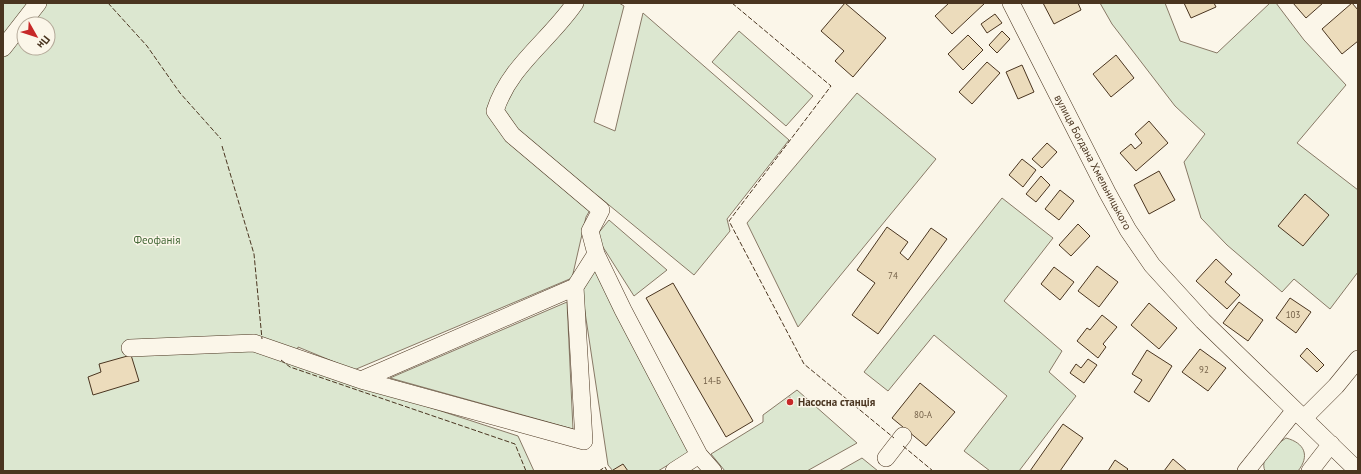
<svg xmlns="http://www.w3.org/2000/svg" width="1361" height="474" font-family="'PT Sans',sans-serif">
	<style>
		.green { fill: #dce7d0; stroke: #887966; fill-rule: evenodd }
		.building { fill: #ecdcbc; stroke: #4a3520 }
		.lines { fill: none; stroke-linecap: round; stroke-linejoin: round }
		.minor-casing { stroke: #4a3520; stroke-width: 18 }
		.minor { stroke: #fbf6e9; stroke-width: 17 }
		.fence { stroke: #4a3520; stroke-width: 1; stroke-dasharray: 5 2; stroke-linecap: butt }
		.poi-dot { fill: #c62828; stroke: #fbf6e9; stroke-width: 1.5 }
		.labels { text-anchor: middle; stroke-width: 3; stroke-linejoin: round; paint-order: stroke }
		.number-label { font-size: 9px; fill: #725f47 }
		.street-label { font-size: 11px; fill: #4a3520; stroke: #fbf6e9 }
		.park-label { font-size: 11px; fill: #436837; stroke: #fbf6e9 }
		.poi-label { font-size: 11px; font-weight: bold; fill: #4a3520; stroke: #fbf6e9; text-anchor: start }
	</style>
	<rect width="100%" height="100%" fill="#fbf6e9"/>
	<!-- green -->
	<path class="green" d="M3 3H619L624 6 594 122 615 131 643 13 789 140 727 219 730 231 694 275 598 196 586 217 572 278 354 370 298 347 296 364 518 436 534 471H3ZM24 24H48V48H24Z
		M1100 3H1165L1180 41 1217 53 1270 3H1276L1304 40 1346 85 1297 143 1358 190V272L1330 309 1294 279 1282 292 1227 245 1201 218 1184 162 1205 134 1175 106 1112 24Z
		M739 31 813 96 786 126 712 62Z
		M857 93 936 159 798 327 747 223Z
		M1002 198 1053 238 1004 301 1062 351 1049 372 1076 396 1019 471H990L964 451 1007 396 934 335 888 391 864 372Z
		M609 220 667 270 634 296 596 236Z
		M595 268 690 452 658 471H613L608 465 582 292Z
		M567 302 573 429 390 378Z
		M797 390 857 443 807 471H725L711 454 763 422V415Z
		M1286 438C1305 443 1310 456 1298 471H1265C1259 457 1276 445 1286 438Z
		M862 458 878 471H839Z"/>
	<!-- building -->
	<path class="building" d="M845 3 886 38 853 77 835 61 844 51 821 31Z
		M949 3H985L952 34 935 16Z
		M1043 3H1078L1081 10 1054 24Z
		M1184 3H1214L1216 7 1191 18Z
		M1293 3H1323L1306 18Z
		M1352 3 1358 10V41L1342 54 1322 29Z
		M995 14 1002 23 987 33 981 24Z
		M1002 31 1010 39 997 53 989 45Z
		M968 35 983 50 963 70 948 54Z
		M1116 55 1134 78 1111 97 1093 74Z
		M987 62 1000 73 972 104 959 92Z
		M1022 65 1034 92 1018 99 1006 72Z
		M1149 121 1168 143 1136 171 1120 153 1131 144 1135 149 1142 143 1135 134Z
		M1047 143 1057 152 1042 168 1032 159Z
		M1022 159 1036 170 1023 187 1009 175Z
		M1159 171 1175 200 1149 214 1134 185Z
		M1041 176 1050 185 1036 202 1026 194Z
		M1060 190 1074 201 1059 220 1045 209Z
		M1305 194 1329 215 1303 246 1278 226Z
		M1078 224 1090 236 1071 256 1059 245Z
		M887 227 908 242 900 253 908 260 931 228 947 239 878 334 852 315 875 283 857 270Z
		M1216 259 1232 274 1225 282 1240 295 1227 309 1196 281Z
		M1097 266 1118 282 1099 307 1078 291Z
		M1054 267 1074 282 1060 300 1041 284Z
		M673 283 753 421 726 437 646 298Z
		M1290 298 1311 312 1296 333 1276 318Z
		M1239 302 1263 320 1248 341 1223 323Z
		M1149 303 1177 328 1159 349 1131 325Z
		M1102 315 1117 327 1103 344 1106 347 1098 358 1077 341 1087 328 1090 330Z
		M1307 348 1324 365 1317 372 1300 356Z
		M1200 349 1226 368 1208 391 1182 372Z
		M1147 350 1172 366 1149 402 1134 392 1142 380 1132 374Z
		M131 355 139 381 93 395 88 377 101 372 99 364Z
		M1088 359 1097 365 1084 383 1070 373 1076 364 1081 368Z
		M920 383 955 412 926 446 892 418Z
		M790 397 794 403 790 406 786 400Z
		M1063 424 1083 438 1060 471H1030Z
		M1173 459 1187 471H1164Z
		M1115 460 1128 469 1126 471H1108Z
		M623 464 628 471H613V470Z"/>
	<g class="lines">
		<!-- minor casing -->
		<g class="minor-casing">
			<path id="minor" d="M575 3C550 40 509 66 495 111L512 135 601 210 590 231 596 254 575 287 361 380 584 441 575 287
				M1011 3 1107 192 1128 230 1152 265 1203 321 1358 471
				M3 48 38 3
				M596 254 623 310 699 455
				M130 348 254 343 361 380
				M1304 418 1336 386 1358 359
				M886 458 903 436
				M674 471 699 455 713 471
				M1246 471 1295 410
				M1310 471 1331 444"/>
		</g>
		<!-- minor -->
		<use href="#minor" class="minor"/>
		<!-- fence -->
		<path class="fence" d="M108 3 147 46 180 93 221 139
			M732 3 831 86 729 221 804 364 894 438
			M222 146 254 254 262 339
			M281 360 290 367 515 444 526 471
			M903 446 933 471
			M599 471 605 467 607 471"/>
	</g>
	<!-- markers -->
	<circle class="poi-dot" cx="790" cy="402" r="4"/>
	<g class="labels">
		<!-- number labels -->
		<g class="number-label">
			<text x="893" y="279">74</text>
			<text x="1293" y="318">103</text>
			<text x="1204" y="373">92</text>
			<text x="712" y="384">14-Б</text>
			<text x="923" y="418">80-А</text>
		</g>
		<!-- street labels -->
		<g class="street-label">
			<text transform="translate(1093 162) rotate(62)" y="4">вулиця Богдана Хмельницького</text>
		</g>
		<!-- park labels -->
		<g class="park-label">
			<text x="157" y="244">Феофанія</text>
		</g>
		<!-- poi labels -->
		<g class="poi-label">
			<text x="798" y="406">Насосна станція</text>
		</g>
	</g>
	<!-- border -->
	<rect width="1361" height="474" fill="none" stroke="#4a3520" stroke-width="8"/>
	<!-- north arrow -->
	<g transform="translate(36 36) rotate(129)"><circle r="19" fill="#fbf6e9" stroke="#b4a999"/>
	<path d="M0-3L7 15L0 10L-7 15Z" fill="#c62828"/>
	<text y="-6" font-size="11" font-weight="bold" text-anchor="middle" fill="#4a3520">Пн</text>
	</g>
</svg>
